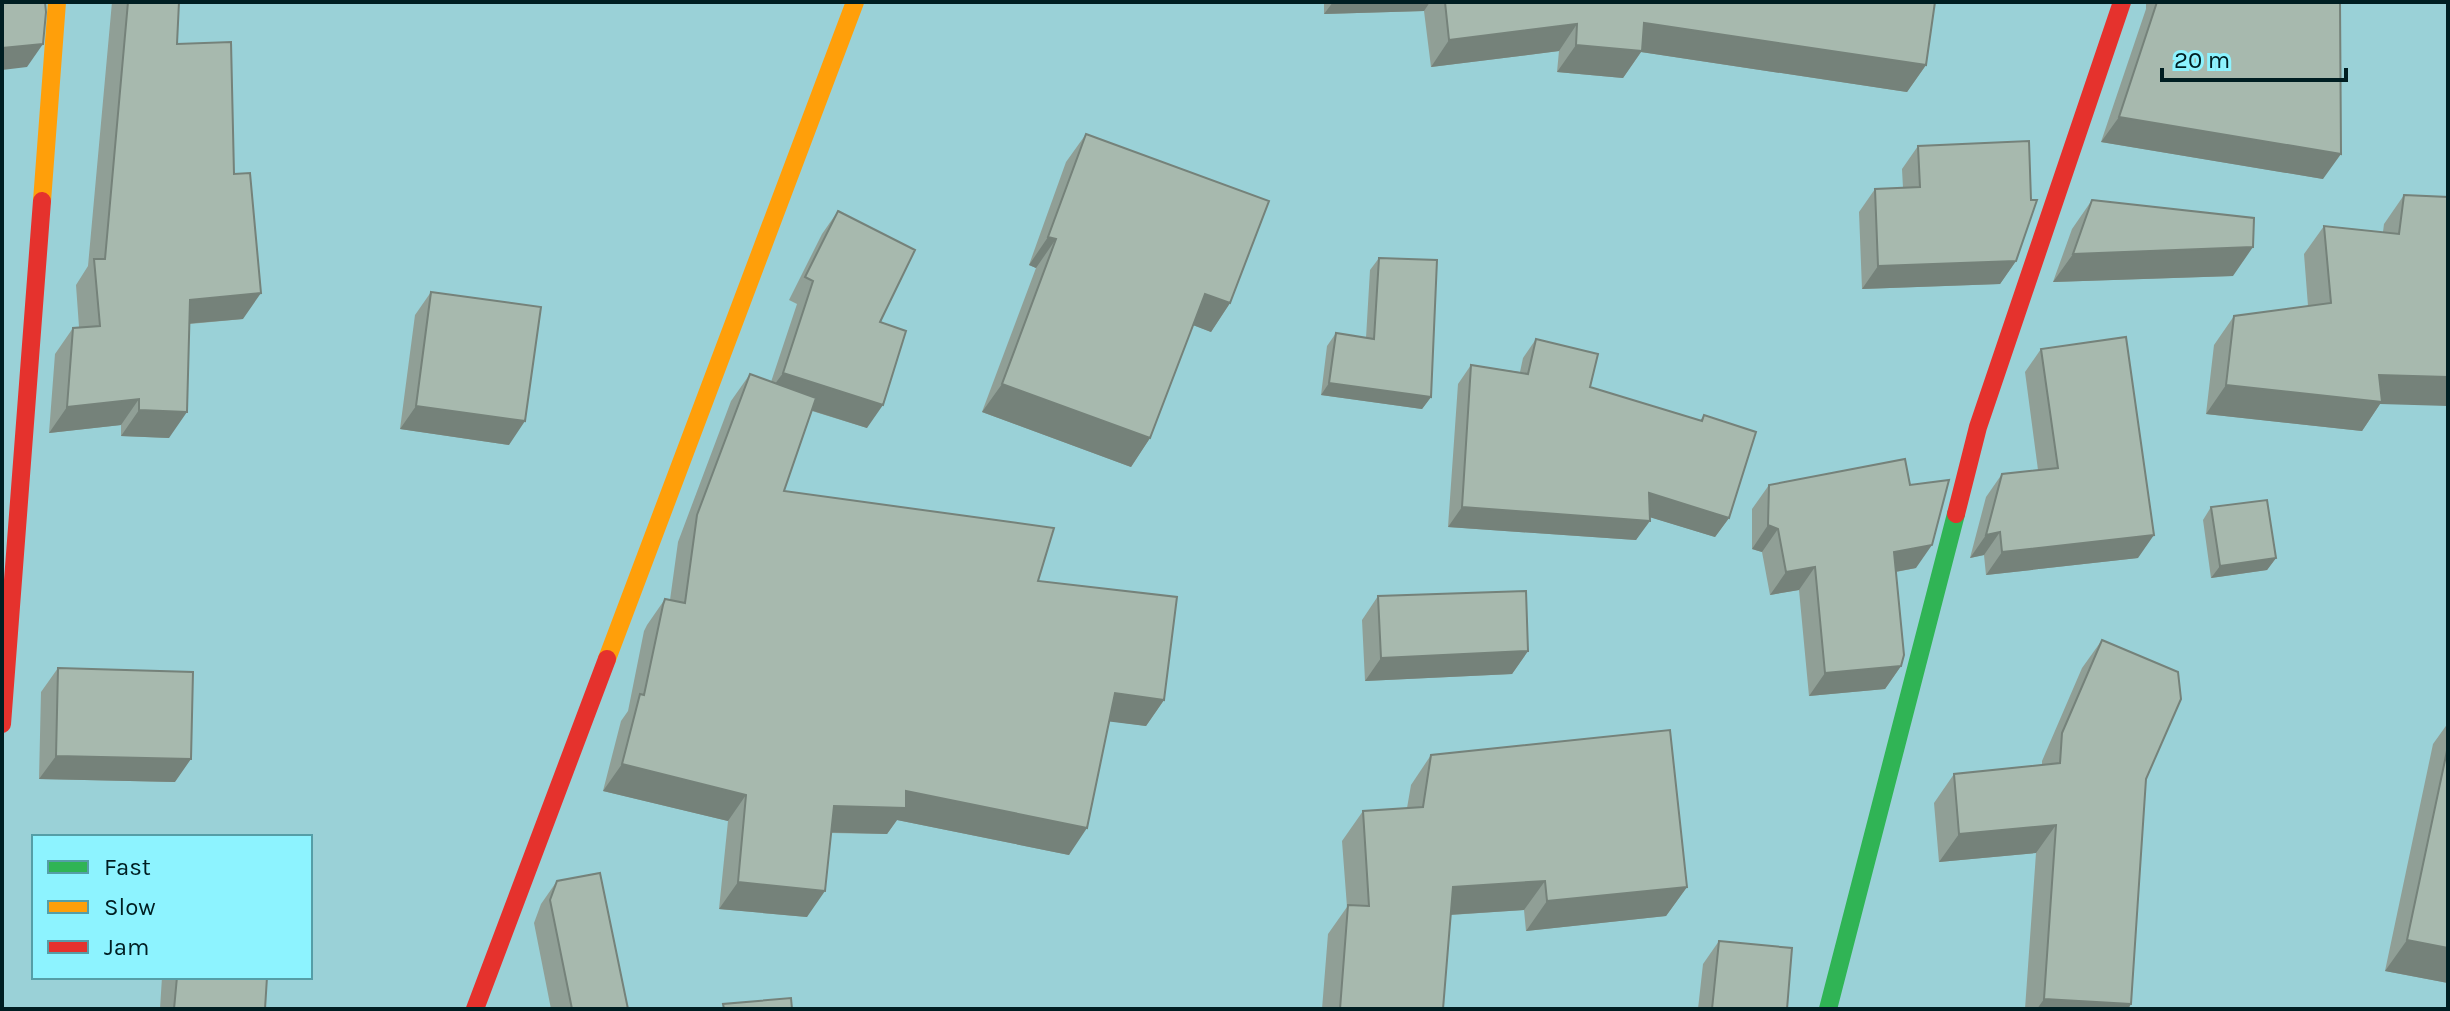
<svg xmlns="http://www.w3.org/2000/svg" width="2450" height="1011" font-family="Karla,sans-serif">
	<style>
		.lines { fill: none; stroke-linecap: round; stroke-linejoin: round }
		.fast { stroke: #30b455; stroke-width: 18 }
		.slow { stroke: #ff9f0a; stroke-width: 18 }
		.jam { stroke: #e5322d; stroke-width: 18 }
		.wall { fill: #909f96 }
		.shaded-wall { fill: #75827a }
		.building { fill: #a7b9ae; stroke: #75827a; stroke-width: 2 }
	</style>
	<rect width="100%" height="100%" fill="#9ad1d7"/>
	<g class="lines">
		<!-- fast -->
		<path class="fast" d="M1828 1009 1956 514"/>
		<!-- slow -->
		<path class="slow" d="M42 201 57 2
			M607 659 855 2"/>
		<!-- jam -->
		<path class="jam" d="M1956 514 1978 427 2122 2
			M2 724 42 201
			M475 1009 607 659"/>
	</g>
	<!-- wall -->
	<path class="wall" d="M112 2H179L177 44 234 174 243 319 190 324 169 438 121 436V425L49 433 55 354 73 328 79 327 76 285 88 266Z
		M1324 2H1935L1926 65 1907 92 1641 52 1623 78 1557 72 1559 51 1431 67 1424 11 1324 14Z
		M2146 2H2340L2323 179 2101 142 2146 9Z
		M1086 134 1230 303 1211 332 1193 325 1150 438 1131 467 982 412 1036 268 1029 265 1066 162Z
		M1918 146 2016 261 2000 284 1862 289 1859 212 1875 189 1903 188 1902 169Z
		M2404 195 2380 404 2362 431 2206 414 2214 345 2234 316 2308 306 2304 254 2324 226 2383 232 2384 224Z
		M2092 200 2233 276 2053 282 2072 229Z
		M838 211 880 322 867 428 812 411 784 491 1038 581 1164 700 1146 726 1110 721 1069 855 897 820 887 834 831 833 807 917 719 909 728 821 603 791 621 721 628 711 644 631 647 625 665 599 670 600 678 542 731 401 750 374 771 382 797 304 789 300 822 234Z
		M1379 258 1431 397 1422 409 1321 395 1327 346 1336 333 1366 338 1370 270Z
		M431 292 509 445 400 429 415 315Z
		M1536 339 1590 387 1700 421 1704 415 1729 518 1715 537 1650 517 1636 540 1448 527 1458 384 1471 365 1520 372 1523 358Z
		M2041 349 2138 558 1986 575 1984 555 1970 558 1986 497 2002 474 2038 470 2025 372Z
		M1769 485 1916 568 1896 572 1901 666 1885 689 1809 696 1799 590 1770 595 1762 552 1752 549V509Z
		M2211 507 2276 558 2267 570 2211 578 2203 520Z
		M1378 596 1528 651 1512 674 1365 681 1362 620Z
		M2102 640 2146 779 2131 1004 2128 1009H2025L2036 853 1939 862 1934 803 1954 774 2042 765V761L2082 668Z
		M58 668 175 782 39 779 41 692Z
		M2448 723V747V746V983L2385 971 2433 744Z
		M1431 755 1687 887 1666 916 1526 931 1524 910 1450 915 1443 1009H1322L1328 934 1347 907 1342 841 1363 811 1407 808 1411 785Z
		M557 881 628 1009H551L534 923 541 904Z
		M1719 941 1787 1009H1698L1703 964Z
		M162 977H267L265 1009H160Z"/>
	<!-- shaded-wall -->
	<path class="shaded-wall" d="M1333 2H1430L1424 11 1324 14Z
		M1644 23 1926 65 1907 92 1641 52 1623 78 1557 72 1576 45Z
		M1577 24 1559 51 1431 67 1449 40Z
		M43 44 27 67 2 70V48Z
		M2119 117 2341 154 2323 179 2101 142Z
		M1048 237 1056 239 1036 268 1029 265Z
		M2253 247 2233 276 2053 282 2073 254Z
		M2016 261 2000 284 1862 289 1878 266Z
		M261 293 243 319 172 325 190 300Z
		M1205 294 1230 303 1211 332 1185 322Z
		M783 373 883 405 867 428 766 396Z
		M2379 375 2448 377V406L2380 404 2362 431 2206 414 2226 385Z
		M1329 383 1431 397 1422 409 1321 395Z
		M1002 384 1150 438 1131 467 982 412Z
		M139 399 121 425 49 433 67 407Z
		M416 406 525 421 509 445 400 429Z
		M139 410 187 412 169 438 121 436Z
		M1649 493 1729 518 1715 537 1636 513Z
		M1462 507 1650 521 1636 540 1448 527Z
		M1768 525 1778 529 1762 552 1752 549Z
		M2000 532 1984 555 1970 558 1986 535Z
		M2154 535 2138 558 1986 575 2002 552Z
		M1932 545 1916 568 1878 575 1894 552Z
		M2276 558 2267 570 2211 578 2220 566Z
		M1815 567 1799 590 1770 595 1786 572Z
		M1528 651 1512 674 1365 681 1381 658Z
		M1901 666 1885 689 1809 696 1825 673Z
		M1115 693 1164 700 1146 726 1097 720Z
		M56 756 191 759 175 782 39 779Z
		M622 764 746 795 728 821 603 791Z
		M906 791 1087 828 1069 855 897 820 887 834 815 832 834 806Z
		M2056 825 2036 853 1939 862 1959 834Z
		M1545 881 1524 910 1432 916 1453 887Z
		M738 882 825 891 807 917 719 909Z
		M1687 887 1666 916 1526 931 1547 901Z
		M2407 940 2448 948V983L2385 971Z
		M2044 999 2131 1004 2128 1009H2037Z"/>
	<!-- building -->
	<path class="building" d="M2 2H45L46 12 43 44 2 48Z
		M128 2H179L177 44 231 42 234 174 250 173 261 293 190 300 187 412 139 410V399L67 407 73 328 100 326 94 259H105Z
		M1445 2H1935L1926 65 1644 23 1642 51 1576 45 1577 24 1449 40Z
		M2157 2H2340L2341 154 2119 117Z
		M1086 134 1269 201 1230 303 1205 294 1150 438 1002 384 1056 239 1048 237Z
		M2029 141 2031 200H2037L2016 261 1878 266 1875 189 1920 187 1918 146Z
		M2404 195 2448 197V377L2379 375 2382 402 2226 385 2234 316 2331 303 2324 226 2399 234Z
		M2092 200 2254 218 2253 247 2073 254Z
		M838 211 915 250 880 322 906 331 883 405 783 373 813 281 805 277Z
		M1379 258 1437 260 1431 397 1329 383 1336 333 1374 339Z
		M431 292 541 307 525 421 416 406Z
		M2126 337 2154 535 2002 552 2000 532 1986 535 2002 474 2058 468 2041 349Z
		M1536 339 1598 354 1590 387 1702 421 1704 415 1756 432 1729 518 1649 493 1650 521 1462 507 1471 365 1528 374Z
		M750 374 816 398 784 491 1054 528 1038 581 1177 597 1164 700 1115 693 1087 828 906 791V808L834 806 825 891 738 882 746 795 622 764 640 694 644 695 663 605 665 599 685 603 697 515Z
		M1905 459 1910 485 1949 480 1932 545 1894 552 1904 655 1901 666 1825 673 1815 567 1786 572 1778 529 1768 525 1769 485Z
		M2267 500 2276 558 2220 566 2211 507Z
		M1526 591 1528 651 1381 658 1378 596Z
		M2102 640 2178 672 2181 699 2146 779 2131 1004 2044 999 2056 825 1959 834 1954 774 2060 763 2062 733Z
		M58 668 193 672 191 759 56 756Z
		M1670 730 1687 887 1547 901 1545 881 1453 887 1443 1009H1340L1348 905 1369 906 1363 811 1423 807 1431 755Z
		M2448 746V948L2407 940Z
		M600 873 628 1009H572L550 900 557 881Z
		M1719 941 1792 948 1787 1009H1712Z
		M177 977H267L265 1009H174Z
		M791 998 792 1009H724L723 1004Z"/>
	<!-- border -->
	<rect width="2450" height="1011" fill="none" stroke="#001e22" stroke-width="8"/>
	<!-- legend -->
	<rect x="32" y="835" width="280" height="144" fill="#8df3ff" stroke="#559ea7" stroke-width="2"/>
	<rect x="48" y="861" width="40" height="12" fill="#30b455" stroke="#559ea7" stroke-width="2"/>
	<text x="104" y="875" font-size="24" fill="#001e22">Fast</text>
	<rect x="48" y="901" width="40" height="12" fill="#ff9f0a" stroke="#559ea7" stroke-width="2"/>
	<text x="104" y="915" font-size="24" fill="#001e22">Slow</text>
	<rect x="48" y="941" width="40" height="12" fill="#e5322d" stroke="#559ea7" stroke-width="2"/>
	<text x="104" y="955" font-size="24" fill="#001e22">Jam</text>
	<!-- scale -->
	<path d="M2162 68v12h184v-12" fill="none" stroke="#001e22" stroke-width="4"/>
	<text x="2174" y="68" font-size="24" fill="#001e22" stroke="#8df3ff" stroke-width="6" paint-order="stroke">20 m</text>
</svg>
